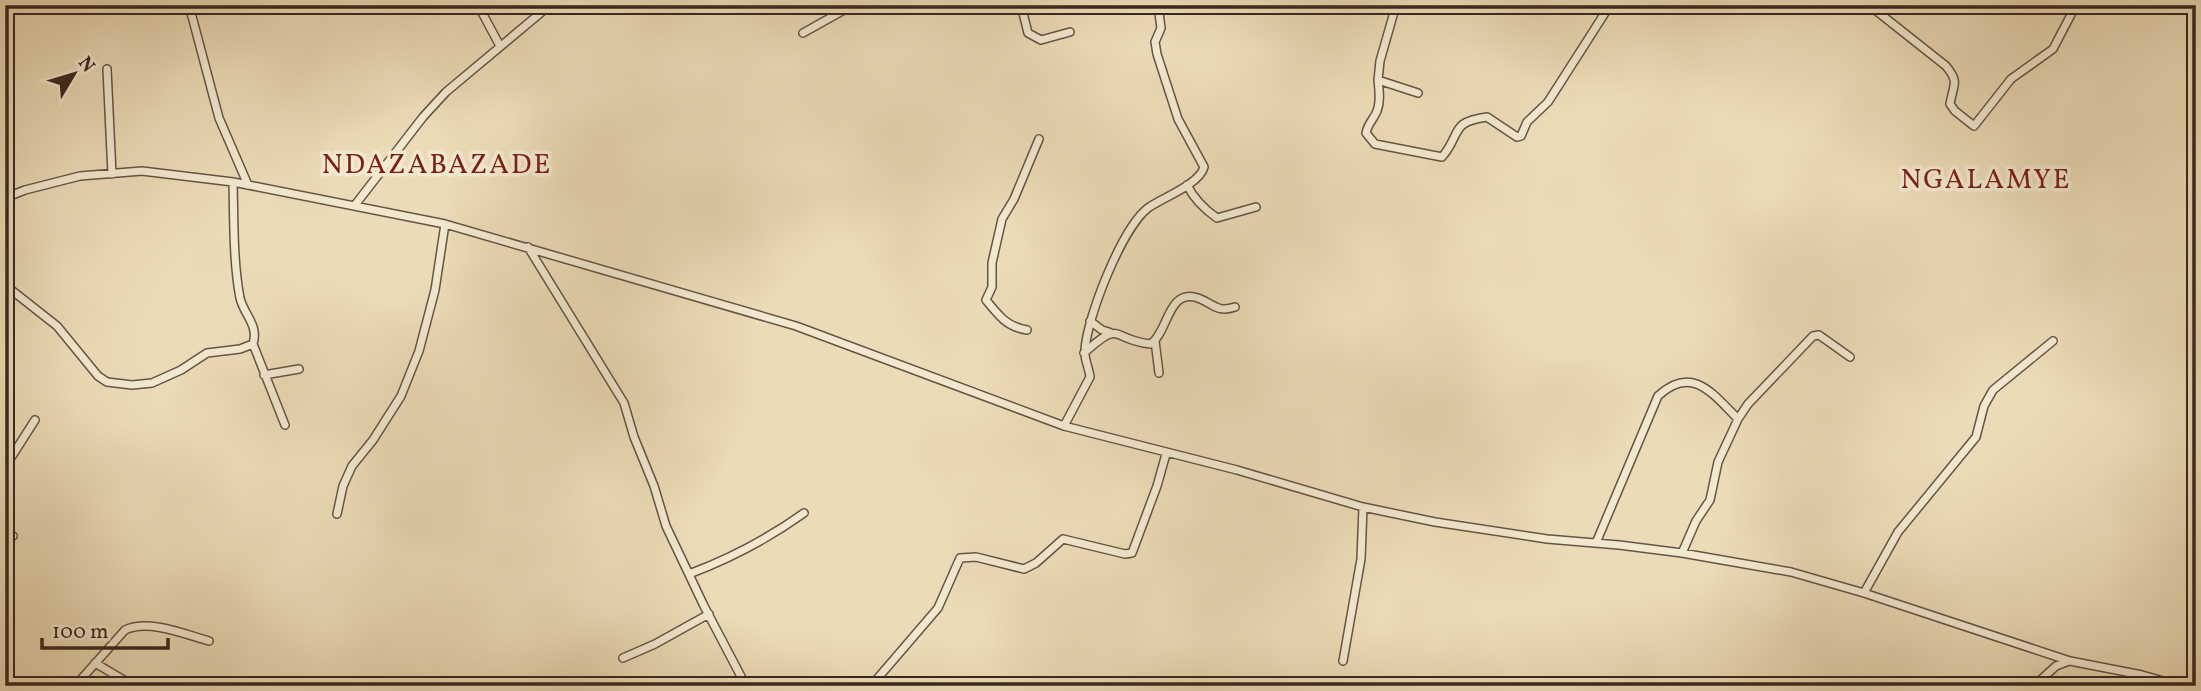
<svg xmlns="http://www.w3.org/2000/svg" width="2201" height="691" font-family="Vollkorn,serif">
	<style>
		.lines { fill: none; stroke-linecap: round; stroke-linejoin: round }
		.minor-casing { stroke: #665445; stroke-width: 10 }
		.minor { stroke: #f2e8d0; stroke-width: 7 }
		.labels { text-anchor: middle; stroke-width: 7; stroke-linejoin: round; paint-order: stroke }
		.quarter-label { font-size: 28px; letter-spacing: 2px; fill: #7a1f14; stroke: #f2e8d0 }
	</style>
	<rect width="100%" height="100%" fill="#ebdbb6"/>
	<filter id="stains"><feTurbulence type="fractalNoise" baseFrequency=".00286" numOctaves="4"/><feColorMatrix values="0 0 0 0 .2 0 0 0 0 .09 0 0 0 0 .02 0 0 0 .5 -.17"/></filter>
	<radialGradient id="worn" r=".72"><stop offset=".6" stop-color="#630" stop-opacity="0"/><stop offset="1" stop-color="#630" stop-opacity=".3"/></radialGradient>
	<g class="lines">
		<!-- minor casing -->
		<g class="minor-casing">
			<path id="minor" d="M189 5 219 118 248 185
				M478 5 500 46
				M1021 5 1028 33 1041 40 1070 32
				M1396 5 1380 61 1378 80 1418 93
				M1869 5 1946 66C1960 83 1953 85 1950 104L1955 111 1974 126 2011 79 2053 49 2076 5
				M550 6 592 9 647 5
				M803 33 853 5
				M107 69 112 174
				M1378 80C1379 90 1381 101 1377 111 1374 119 1368 123 1366 133L1375 144 1442 157C1462 134 1449 122 1487 117L1517 137 1521 136 1527 122 1548 102 1610 5
				M1187 185C1194 199 1204 209 1217 218L1256 207
				M5 198 25 190 80 176 142 171 233 182 445 224 796 326 1064 426 1237 470 1363 507 1435 522 1547 539 1619 545 1682 553 1791 572 1864 593 2070 661 2142 675 2181 686
				M355 205 423 117 446 92 550 5
				M528 247 624 403 634 437 654 486 666 526 704 606 746 686
				M5 285 57 326 98 376 107 382 132 385 152 383 181 370 207 353 240 349 253 344C259 325 244 315 240 298 233 261 234 220 233 182
				M1090 321 1102 330 1109 332
				M1027 330C1007 327 998 315 986 300L992 287V263L1002 219 1014 199 1039 139
				M1155 341 1159 373
				M253 344 285 425
				M1084 353C1123 318 1110 340 1151 344 1169 330 1168 288 1198 298 1214 304 1217 313 1235 307
				M264 375 299 369
				M1738 419 1748 404 1813 336 1819 335 1850 357
				M1064 426 1090 377C1089 367 1084 360 1085 350 1087 317 1122 228 1148 208 1162 198 1200 184 1204 167L1178 119 1157 54 1155 42 1161 28 1158 5
				M5 467 35 420
				M337 514 343 486 352 466 373 440 401 396 419 351 435 290 445 224
				M5 533 13 536
				M1596 543 1658 396C1692 364 1713 394 1738 419L1718 462 1710 500 1696 521 1682 553
				M689 574C729 559 769 538 804 513
				M1864 593 1898 532 1976 437 1984 406 1993 390 2053 341
				M623 658 655 644 709 614
				M1343 661 1361 559 1363 507
				M95 663 134 686
				M75 686 125 630C149 619 184 634 209 641
				M871 686 938 608 960 558 976 557 1024 569 1036 563 1063 539 1125 554 1132 553 1157 486 1166 454
				M2034 686 2056 666 2069 661"/>
		</g>
		<!-- minor -->
		<use href="#minor" class="minor"/>
	</g>
	<g class="labels">
		<!-- quarter labels -->
		<g class="quarter-label">
			<text x="437" y="173">NDAZABAZADE</text>
			<text x="1986" y="188">NGALAMYE</text>
		</g>
	</g>
	<!-- margin -->
	<rect width="2201" height="691" fill="none" stroke="#ebdbb6" stroke-width="28"/>
	<rect x="7" y="7" width="2187" height="677" fill="none" stroke="#39271f" stroke-width="3.5"/>
	<rect x="14" y="14" width="2173" height="663" fill="none" stroke="#39271f" stroke-width="2"/>
	<!-- north arrow -->
	<g transform="translate(74 74) rotate(52)" stroke="#f2e8d0" stroke-width="5" paint-order="stroke">
	<path d="M0-5L12 26L0 18L-12 26Z" fill="#39271f"/>
	<text y="-10" font-size="19" font-weight="bold" text-anchor="middle" fill="#39271f">N</text>
	</g>
	<!-- scale -->
	<path d="M42 638v10h126v-10" fill="none" stroke="#39271f" stroke-width="3.5"/>
	<text x="52" y="638" font-size="21" fill="#39271f" stroke="#f2e8d0" stroke-width="5" paint-order="stroke">100 m</text>
	<rect width="100%" height="100%" filter="url(#stains)"/>
	<rect width="100%" height="100%" fill="url(#worn)"/>
</svg>
